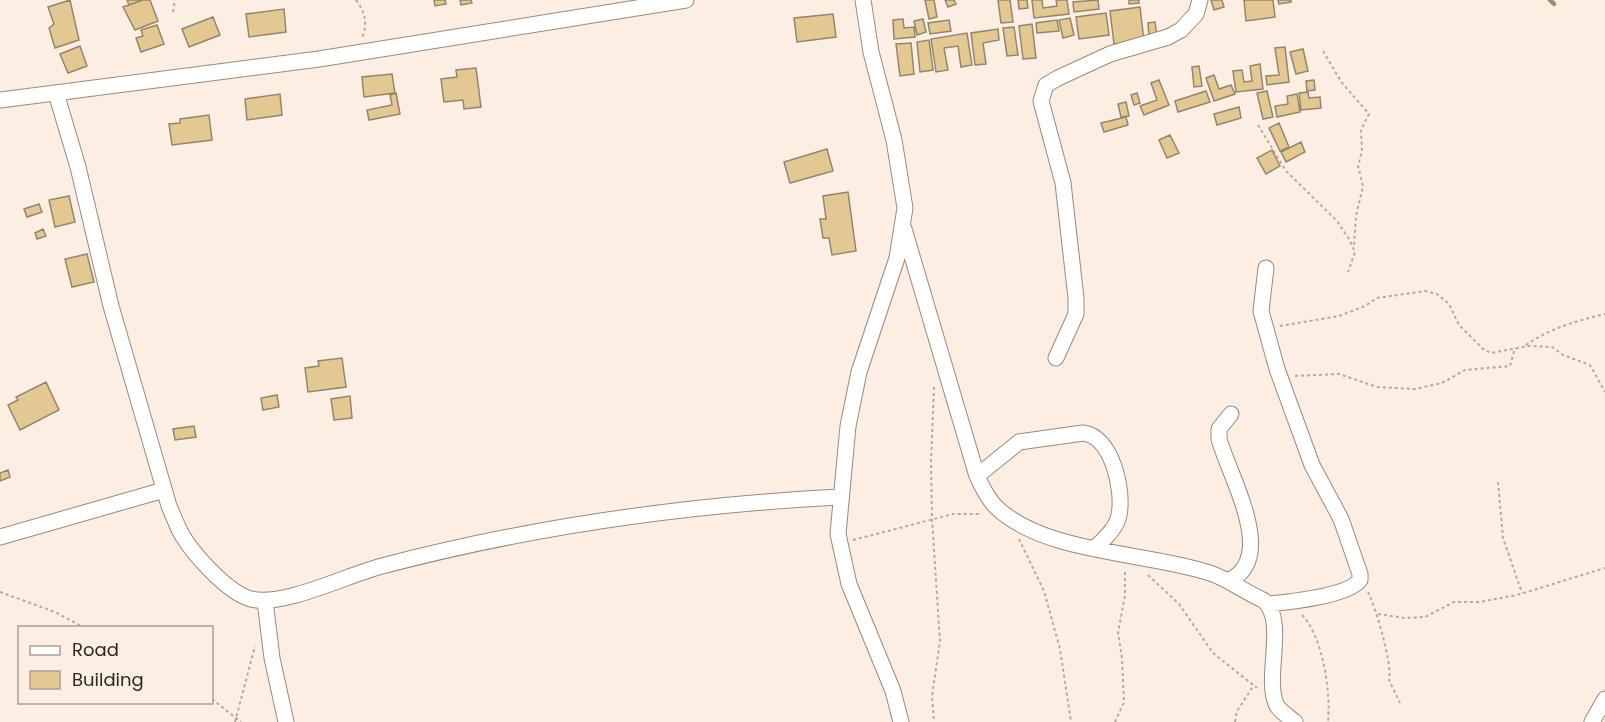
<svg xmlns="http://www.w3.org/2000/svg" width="1605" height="722" font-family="Poppins,sans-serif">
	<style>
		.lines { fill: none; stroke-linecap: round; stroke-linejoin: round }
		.stream { stroke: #979064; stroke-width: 4.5 }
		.building { fill: #e4c891; stroke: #92866f; stroke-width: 1.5 }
		.minor-casing { stroke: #9e8977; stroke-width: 17 }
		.path { stroke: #b5a99f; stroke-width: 2; stroke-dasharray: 3 3; stroke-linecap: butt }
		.minor { stroke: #fff; stroke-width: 15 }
	</style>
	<rect width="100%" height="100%" fill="#fceee3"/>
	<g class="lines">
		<!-- stream -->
		<path class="stream" d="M1550 0 1554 4"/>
	</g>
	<!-- building -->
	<path class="building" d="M70 0 79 40 55 48 49 28 54 24 48 7Z
		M127 0H143L129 5Z
		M143 0H150L158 21 135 30 123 7Z
		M434 0H445L446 4 435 6Z
		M460 0H471L472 3 461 5Z
		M925 0H934L937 17 929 19Z
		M945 0H954L956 4 948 7Z
		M998 0H1010L1013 22 1001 23Z
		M1018 0H1027L1028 8 1019 9Z
		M1032 0H1042L1043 8 1057 6 1056 0H1067L1069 14 1034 18Z
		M1098 0 1099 9 1074 12 1073 2Z
		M1129 0H1139V3L1129 4Z
		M1211 0H1222L1224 7 1214 10Z
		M1244 0H1273L1275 17 1246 21Z
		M1278 0H1291V2L1279 4Z
		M1140 7 1144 41 1114 44 1110 11Z
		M284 9 286 32 249 37 246 14Z
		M1106 13 1109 35 1079 39 1076 17Z
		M833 14 836 37 797 42 794 18Z
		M213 17 220 35 189 47 182 29Z
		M1070 18 1074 35 1063 38 1059 20Z
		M903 19 904 28 914 27 915 37 894 39 893 20Z
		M923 19 926 32 917 35 914 21Z
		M949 20 951 31 930 34 928 23Z
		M1057 20 1059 31 1037 33 1036 23Z
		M1155 22 1157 37 1149 38 1148 23Z
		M1032 24 1036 58 1023 59 1019 26Z
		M157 25 164 44 141 52 136 38 143 36 141 30Z
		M1014 27 1018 55 1007 56 1003 28Z
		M998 29 999 40 983 43 986 64 975 65 971 33Z
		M967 33 972 65 961 67 958 46 944 48 948 70 936 72 931 39Z
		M929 40 933 70 920 72 917 42Z
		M911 43 914 74 900 76 896 44Z
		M80 46 87 66 68 73 60 54Z
		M1285 47 1289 82 1267 85 1266 76 1279 75 1275 48Z
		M1303 49 1308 71 1296 74 1290 52Z
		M1260 64 1263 89 1236 92 1233 71 1242 70 1244 82 1252 81 1250 66Z
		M1199 66 1202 86 1194 87 1192 67Z
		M476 68 481 107 464 109 463 100 444 102 441 79 457 77 456 70Z
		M392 74 395 93 364 97 362 77Z
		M1214 75 1219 89 1231 85 1235 94 1214 101 1206 78Z
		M1159 80 1169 105 1144 115 1140 106 1157 100 1151 83Z
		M1314 80 1315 90 1307 91 1306 81Z
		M1206 91 1210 102 1178 112 1175 101Z
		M1267 91 1273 117 1263 119 1257 93Z
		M1308 92 1309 98 1320 97 1321 108 1301 110 1299 93Z
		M396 93 400 114 369 120 367 110 392 105 390 95Z
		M1137 93 1140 103 1134 105 1131 95Z
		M280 94 282 115 247 120 245 99Z
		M1297 94 1300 112 1277 117 1275 106 1288 104 1287 96Z
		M1126 102 1129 116 1121 117 1118 104Z
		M1239 107 1241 118 1217 125 1214 114Z
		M209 115 212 140 172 145 169 124 180 123V119Z
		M1126 117 1128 125 1104 132 1101 123Z
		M1279 123 1289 147 1280 151 1269 128Z
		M1170 135 1179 153 1167 158 1159 140Z
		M1301 142 1305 152 1286 162 1281 152Z
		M827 149 833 171 790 183 784 162Z
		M1272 150 1280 166 1266 174 1257 158Z
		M848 192 856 251 832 255 829 238H823L820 219H826L823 196Z
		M69 196 75 222 55 227 49 200Z
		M39 204 42 212 27 217 24 209Z
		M43 229 46 236 37 239 35 233Z
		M87 254 94 282 72 287 65 259Z
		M342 358 346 387 308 392 305 368 319 366 318 361Z
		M46 382 59 410 20 430 8 405 18 400 16 397Z
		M277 395 279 407 263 410 261 398Z
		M350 396 352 418 334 420 331 399Z
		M194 426 196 437 175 440 173 429Z
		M8 470 10 477 0 481V473Z"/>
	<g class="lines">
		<!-- minor casing -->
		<g class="minor-casing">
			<path id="minor" d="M863 0 871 52 894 140 905 208 897 258 859 372 848 426 838 534 849 584 893 691 901 722
				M56 93 78 167 111 306 169 506C173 515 177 526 182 535 194 555 228 593 251 599 284 607 347 575 382 566 530 527 687 505 839 497
				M0 100 319 59 686 0
				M904 229 977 476C982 487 988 499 996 507 1045 554 1147 552 1210 573 1228 579 1245 592 1263 600 1288 619 1263 679 1277 706 1281 712 1289 717 1295 722
				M1266 268 1261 311 1277 369 1312 465 1341 519 1360 574V580C1348 596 1289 602 1269 604
				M1056 358 1076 314V298L1063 183 1041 101 1046 85 1058 78 1110 54 1168 37 1181 30 1196 14 1200 0
				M977 476 1019 442 1083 433C1112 436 1124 490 1119 515 1117 528 1103 540 1094 549
				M0 537 164 490
				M1228 581C1279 559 1229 476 1219 439V429L1231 414
				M265 601 272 658 286 722
				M1592 722 1605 699"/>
		</g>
		<!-- path -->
		<path class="path" d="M356 0C365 12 368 23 362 38
			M173 12 175 0
			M1323 51 1342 83 1369 114 1361 130 1362 151 1358 166 1363 186 1356 216 1354 247
			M1258 125 1286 171 1337 221 1349 239 1355 252 1348 272
			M1280 326 1339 316 1365 306 1377 298 1425 291 1437 294 1449 304 1459 325 1483 349 1491 353 1528 346 1552 347 1563 355 1590 365 1605 392
			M1526 345C1550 328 1577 321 1605 314
			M1295 376 1339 374 1377 387 1415 389 1442 383 1465 370 1510 366 1515 348
			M934 387 931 461 932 519 940 641 932 696 934 722
			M1498 482 1503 538 1522 593
			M1019 539 1044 591 1060 649 1071 722
			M853 540 953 514H982
			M1148 575 1179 604 1213 653 1257 688
			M0 592 55 612 85 628
			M1368 592C1376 608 1393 666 1389 680L1400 703
			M1378 614 1405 618 1425 617 1454 602H1479L1517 595 1605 568
			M1302 615C1323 636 1331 694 1328 722
			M212 699 241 722
			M235 722 255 646
			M1115 722 1124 702 1122 658 1118 633 1125 595V570
			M1235 722 1237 711 1254 685"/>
		<!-- minor -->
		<use href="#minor" class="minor"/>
	</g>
	<!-- legend -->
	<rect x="18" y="626" width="195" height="78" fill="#fceee3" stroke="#aa9f95" stroke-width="1.5"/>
	<rect x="30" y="646" width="30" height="9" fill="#ffffff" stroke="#aa9f95" stroke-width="1.5"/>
	<text x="72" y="656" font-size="18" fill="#302820">Road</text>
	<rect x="30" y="671" width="30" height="18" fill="#e4c891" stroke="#aa9f95" stroke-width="1.5"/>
	<text x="72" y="686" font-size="18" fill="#302820">Building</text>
</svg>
